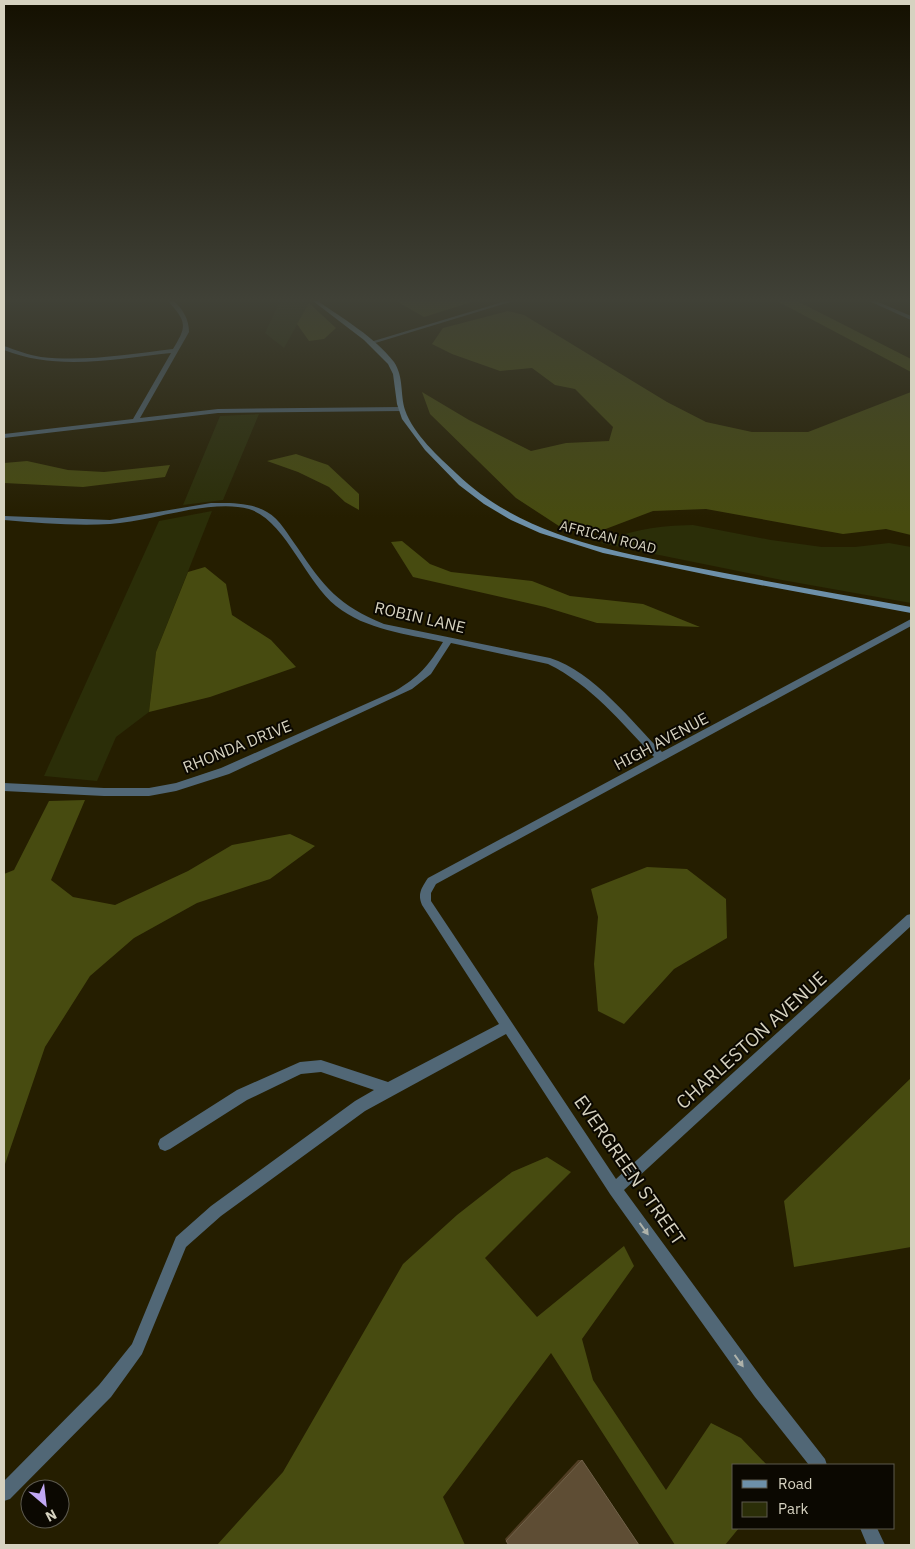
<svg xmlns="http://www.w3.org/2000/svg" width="915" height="1549" font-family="'IBM Plex Sans',sans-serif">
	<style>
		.green { fill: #2b2e08 }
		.forest { fill: #474b10 }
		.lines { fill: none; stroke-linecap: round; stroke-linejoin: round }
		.street { fill: #516776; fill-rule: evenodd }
		.secondary { fill: #6d90a9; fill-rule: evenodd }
		.wall { fill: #503d23 }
		.building { fill: #5e4d34; stroke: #71624a }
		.oneway { fill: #aeb2aa }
		.labels { text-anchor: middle; stroke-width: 4; stroke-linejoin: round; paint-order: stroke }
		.far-street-label { font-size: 14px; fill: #d6d2c0; stroke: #0b0801 }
		.street-label { font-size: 16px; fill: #d6d2c0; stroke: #0b0801 }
		.near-street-label { font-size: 19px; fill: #d6d2c0; stroke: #0b0801 }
	</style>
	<rect width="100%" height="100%" fill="#251e00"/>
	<!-- green -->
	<path class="green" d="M280 301H306L309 303 284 348 265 333Z
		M259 414 223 500 183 505 220 416Z
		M212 511 156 652 149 712 116 737 97 781 44 776 159 521Z
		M693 525 771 540 822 547H855L889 543 911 547V603L782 580 600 543C635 529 656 526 693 525Z"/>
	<!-- forest -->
	<path class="forest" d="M396 301H475L424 317Z
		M777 301H797L911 359V372Z
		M309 303 336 328 324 339 309 341 297 324Z
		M508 311 524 315 667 402 706 422 752 432H808L911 392V535L886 529 843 534 706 509 653 511 603 530 562 528 516 498 430 414 422 392 469 420 531 451 566 443 609 441 613 427 575 389 555 385 532 368 500 371 452 354 432 344 443 328Z
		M296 454 328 465 359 494V510L345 502 329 487 298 472 267 461Z
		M27 461 68 470 104 472 170 465 165 477 83 487 4 483V463Z
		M402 541 430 564 451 572 532 581 570 596 643 604 700 627 597 623 545 607 413 577 391 542Z
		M205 567 226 584 232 615 271 640 296 667 210 697 149 712 156 652 188 572Z
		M85 800 51 880 73 897 115 905 188 871 232 845 290 834 315 846 270 879 197 903 134 938 90 976 45 1047 4 1167V874L14 870 49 801Z
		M647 867 687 869 726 899 727 938 674 969 624 1024 598 1011 594 964 598 917 591 889Z
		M911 1078V1247L794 1267 784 1201Z
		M547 1157 571 1172 485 1258 537 1317 624 1246 634 1266 582 1339 593 1380 666 1490 711 1423 741 1438 767 1465H734V1528H739L725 1545H675L551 1353 443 1497 465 1545H217L283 1472 403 1264 457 1215 512 1172Z"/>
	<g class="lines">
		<!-- street -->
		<path class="street" d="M168 301H174C183 310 189 319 189 332L140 418 218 409 401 407 404 409 401 411 218 413 4 438V434L133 419 171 353C116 359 56 371 4 350V346C16 350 28 355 41 357 85 362 130 354 173 349 187 326 187 322 168 301Z
			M506 301H513L372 344 367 343Z
			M869 301H876L911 316V320Z
			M211 503C230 503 250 502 267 512 280 519 288 535 297 547 323 586 339 606 384 624L550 658C594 672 631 721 662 752L911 619V626L436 884 431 893V901L616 1179 907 915 911 914V926L624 1190 767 1385 825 1459 827 1465H809L755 1397 610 1194 506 1034 365 1111 221 1216 186 1247 142 1354 111 1397 10 1499 4 1501V1481L99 1385 132 1344 176 1237 211 1206 355 1101 374 1090 321 1072 301 1074 247 1100 170 1149 165 1151 160 1149 158 1144 160 1139 237 1090 300 1062 321 1060 388 1082 499 1024 422 905C417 894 422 887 428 878L654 757C621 722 591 685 548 664L451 643 431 674 412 689 229 774 176 791 149 796H104L4 791V783L104 788H149L176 783 221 768 395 691C419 677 429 665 443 642 407 634 366 630 336 606 305 581 285 520 249 509 211 498 150 522 110 524 75 526 39 523 4 520V516L110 520Z
			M860 1528H877L885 1545H867Z"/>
		<!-- secondary -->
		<path class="secondary" d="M313 301H318C343 319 375 337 394 362 404 377 400 394 405 410 414 435 438 456 457 474 526 540 624 553 714 571 780 584 845 595 911 607V613L723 578 603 553 540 533 511 520 484 504 459 485 425 450 402 419 397 404 393 374 388 364 364 340Z"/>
	</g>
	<!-- wall -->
	<path class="wall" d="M578 1460H582L508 1545 505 1539Z"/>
	<!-- building -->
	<path class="building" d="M582 1460 639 1545H509L506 1541Z"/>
	<!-- one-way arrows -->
	<defs><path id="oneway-solid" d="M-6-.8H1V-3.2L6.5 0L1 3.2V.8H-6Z" transform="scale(1.25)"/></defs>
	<g class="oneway">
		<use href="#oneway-solid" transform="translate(644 1229) rotate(54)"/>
		<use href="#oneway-solid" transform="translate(739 1361) rotate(54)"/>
	</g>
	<!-- sky -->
	<linearGradient id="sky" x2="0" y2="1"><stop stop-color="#141000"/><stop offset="0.58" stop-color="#404137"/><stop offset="1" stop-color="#404137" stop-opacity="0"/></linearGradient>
	<rect width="915" height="517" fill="url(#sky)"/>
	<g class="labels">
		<!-- far-street labels -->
		<g class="far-street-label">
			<text transform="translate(608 537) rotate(14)" y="5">AFRICAN ROAD</text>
		</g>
		<!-- street labels -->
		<g class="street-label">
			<text transform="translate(420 617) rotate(13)" y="6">ROBIN LANE</text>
			<text transform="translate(661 741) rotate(-28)" y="6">HIGH AVENUE</text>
			<text transform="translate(237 746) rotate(-22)" y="6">RHONDA DRIVE</text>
		</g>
		<!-- near-street labels -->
		<g class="near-street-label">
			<text transform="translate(751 1040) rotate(-42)" y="7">CHARLESTON AVENUE</text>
			<text transform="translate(630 1170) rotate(55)" y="7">EVERGREEN STREET</text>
		</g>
	</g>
	<!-- border -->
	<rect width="915" height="1549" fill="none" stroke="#d6d2c0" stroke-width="10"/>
	<!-- legend -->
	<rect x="732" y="1464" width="162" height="65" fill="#0b0801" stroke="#5c594d"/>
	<rect x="742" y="1480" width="25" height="8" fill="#6d90a9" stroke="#5c594d"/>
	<text x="778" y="1489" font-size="15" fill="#d6d2c0">Road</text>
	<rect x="742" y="1502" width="25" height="15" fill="#2b2e08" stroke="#5c594d"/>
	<text x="778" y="1514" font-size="15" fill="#d6d2c0">Park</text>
	<!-- north arrow -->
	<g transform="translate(45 1504) rotate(152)"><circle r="24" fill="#0b0801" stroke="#5c594d"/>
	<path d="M0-4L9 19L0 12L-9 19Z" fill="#c1a8f3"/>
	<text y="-8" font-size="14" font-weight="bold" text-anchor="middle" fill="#d6d2c0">N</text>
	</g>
</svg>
